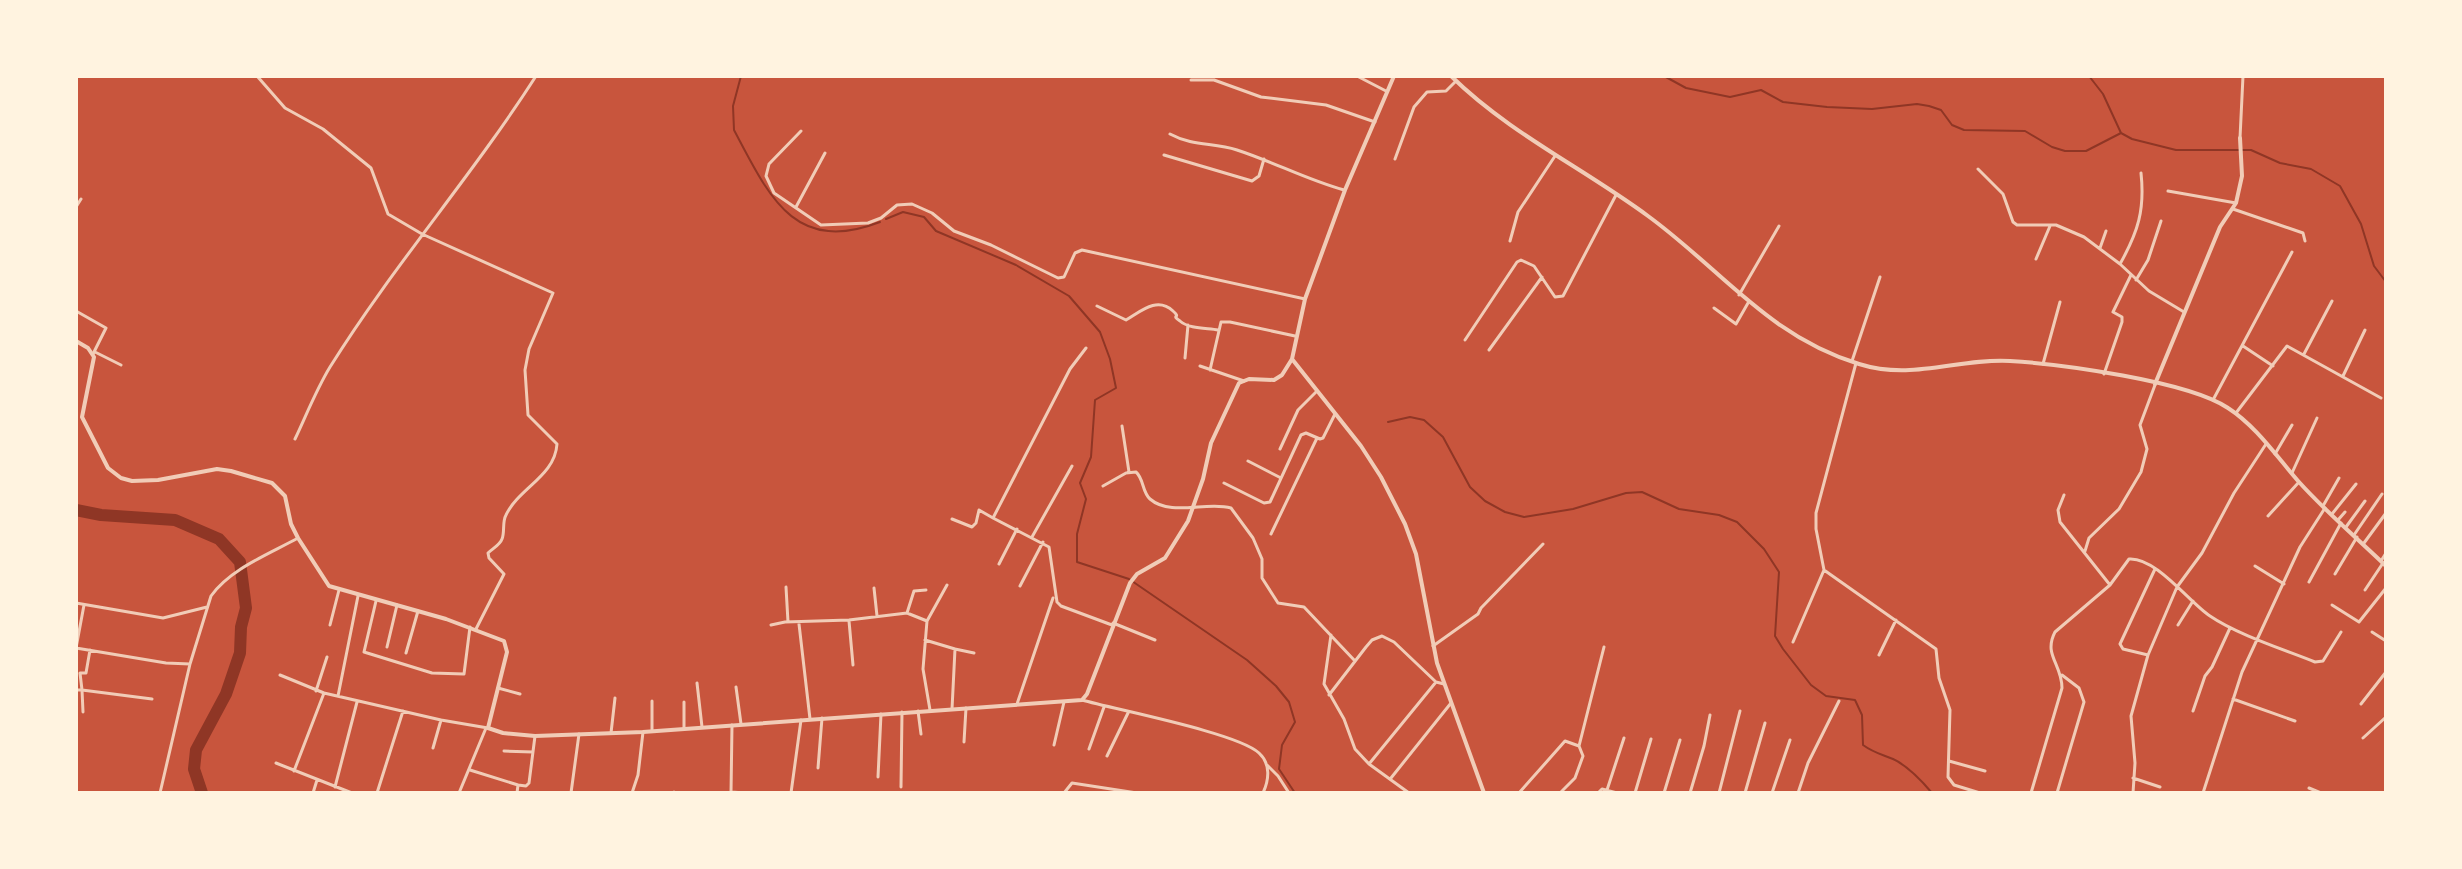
<svg xmlns="http://www.w3.org/2000/svg" width="2462" height="869" font-family="'Golos Text',sans-serif">
	<style>
		.lines { fill: none; stroke-linecap: round; stroke-linejoin: round }
		.stream { stroke: #8f3625; stroke-width: 2 }
		.river { stroke: #8f3625; stroke-width: 12 }
		.minor { stroke: #f1ccb7; stroke-width: 3 }
		.tertiary { stroke: #f1ccb7; stroke-width: 4 }
	</style>
	<rect width="100%" height="100%" fill="#c8553d"/>
	<g class="lines">
		<!-- stream -->
		<path class="stream" d="M741 76 733 106 734 130C769 196 794 255 880 222
			M1664 76 1686 88 1730 97 1761 90 1783 102 1827 107 1872 109 1917 104 1929 106 1941 110 1952 125 1964 130 2025 131 2052 147 2065 151H2086L2121 133
			M2089 76 2103 94 2121 133 2132 139 2176 150H2251L2280 163 2311 169 2340 186 2361 224 2374 266 2386 282
			M886 219 903 212 924 217 936 231 1016 265 1069 296 1100 332 1110 359 1116 388 1095 400 1091 457 1080 483 1086 499 1077 534V562L1129 579 1247 660 1276 686 1289 702 1295 722 1282 745 1279 769 1295 793
			M1388 422 1410 417 1424 420 1443 437 1470 487 1485 501 1505 512 1524 517 1573 509 1626 493 1642 492 1679 509 1719 515 1737 522 1764 549 1779 572 1775 636 1783 649 1811 685 1826 696 1855 700 1862 715 1863 745C1874 753 1881 754 1893 759 1908 766 1922 781 1932 793"/>
		<!-- river -->
		<path class="river" d="M76 510 101 515 175 520 219 539 240 562 246 608 241 627 240 653 226 694 196 750 194 769 202 793"/>
		<!-- minor -->
		<path class="minor" d="M257 76 285 108 323 129 371 168 388 214 422 234 553 293 529 349 525 370 528 415 557 444C555 476 519 488 506 515 502 522 505 532 502 539 500 545 492 549 488 553L489 558 504 574 476 629
			M1357 76 1386 91
			M1191 80H1214L1261 97 1326 105 1375 122
			M801 131 769 164 766 176 774 193 821 225 868 223 881 218 897 205 912 204 932 213 954 231 991 245 1058 278 1064 277 1075 253 1082 250 1305 299
			M1170 134C1194 147 1213 142 1237 150 1274 162 1307 180 1344 190
			M2240 138 2243 76
			M1164 155 1252 181 1259 176 1264 159
			M1395 159 1414 107 1427 92 1446 91 1456 81
			M1978 169 2003 194 2013 222 2017 225H2056L2084 237 2120 264 2149 291 2184 312
			M2168 191 2236 203
			M76 207 81 199
			M796 207 825 153
			M2233 209 2303 233 2305 241
			M1510 241 1518 212 1555 156
			M2100 248 2106 231
			M2036 259 2050 226
			M2120 264C2138 232 2145 210 2141 173
			M2136 280 2148 260 2161 221
			M1739 295 1779 226
			M1097 306 1126 320C1140 312 1157 296 1173 311 1182 319 1170 314 1180 321 1189 329 1207 328 1218 330
			M1714 308 1736 324 1748 303
			M76 311 106 328 93 354
			M1465 340 1517 262 1521 260 1534 266 1555 297 1563 296 1616 195
			M2243 346 2273 366
			M1086 348 1070 369 993 518 1049 547 1057 602 1061 606 1112 625
			M1489 350 1542 277
			M95 352 121 365
			M2304 354 2332 301
			M1185 358 1188 325
			M1852 361 1880 277
			M1856 363 1816 513V529L1824 570 1936 649 1939 678 1950 710 1948 777 1954 785 1980 793
			M2043 364 2060 302
			M1200 366 1244 381
			M1210 370 1221 322H1230L1295 336
			M2104 374 2122 322V317L2113 312 2131 275
			M2343 376 2365 330
			M2213 400 2292 252
			M2236 413 2287 346 2381 398
			M1122 426 1129 472
			M295 439C306 416 316 390 330 367 393 266 472 176 536 76
			M1280 449 1298 410 1316 392
			M2275 454 2292 425
			M1248 461 1281 478
			M2292 473 2317 418
			M1224 483 1264 503 1270 502 1301 435 1306 433 1320 439 1323 438 1335 414
			M1103 486 1126 473 1136 472C1144 479 1142 492 1150 499 1171 517 1207 501 1231 508L1253 538 1262 559V578L1278 603 1304 607 1355 661
			M2064 495 2058 510 2060 522 2110 585
			M2323 506 2339 478
			M2332 514 2356 484
			M2268 516 2299 482
			M952 519 972 527 976 523 979 510 993 518
			M2338 520 2345 512
			M2346 527 2365 501
			M1271 534 1317 438
			M2354 535 2382 494
			M1032 537 1072 466
			M2364 543 2386 513
			M2085 551 2089 538 2119 509 2141 472 2147 449 2140 425 2155 385
			M2381 561 2386 553
			M999 564 1017 529
			M2255 566 2284 584
			M2335 574 2357 537
			M2309 582 2341 523
			M1020 586 1043 542
			M786 587 788 622
			M874 588 877 616
			M2365 590 2383 563
			M376 601 364 652 432 673 464 674 470 627
			M76 603 163 618 207 607
			M2332 605 2359 622 2386 588
			M907 613 914 591 926 590
			M849 621 853 665
			M1113 623 1155 640
			M799 624 810 719
			M330 625 339 590
			M771 625 785 622 849 620 907 613 927 621
			M2178 625 2193 601
			M2372 632 2386 641
			M1331 635 1324 684 1344 719 1355 749 1369 764 1409 793
			M925 640 955 649 952 709
			M1793 642 1824 570
			M1433 646 1478 614 1481 608 1543 544
			M387 647 397 605
			M76 648 166 663 190 664 211 596C230 569 269 554 298 538
			M76 648 84 605
			M955 649 974 653
			M90 650 86 673H80L82 690 152 699
			M406 653 418 611
			M1879 655 1896 620
			M2148 655 2123 649 2120 644 2155 569
			M280 675 324 693 441 720 488 728
			M697 683 702 727
			M736 687 741 724
			M498 688 520 694
			M76 690H82L83 712
			M316 691 327 657
			M1329 695 1366 647 1372 640 1382 636 1394 642 1436 682 1444 684
			M338 696 358 596
			M2233 699 2295 721
			M1082 700C1117 710 1238 733 1259 753 1271 764 1269 780 1263 793
			M652 701V731
			M684 702V729
			M1017 704 1053 598
			M2361 704 2386 672
			M930 710 923 669 927 621 947 585
			M918 711 921 734
			M2193 711 2205 676 2212 667 2230 628
			M611 733 615 698
			M2363 738 2386 717
			M964 742 966 708
			M1054 745 1064 702
			M1579 746 1604 647
			M433 748 441 720
			M1089 749 1104 707
			M504 751 533 752
			M1107 756 1128 713
			M1949 761 1985 771
			M276 763 352 793
			M1369 764 1436 682
			M1267 765 1278 776 1289 793
			M818 768 822 718
			M470 770 518 785 517 793
			M294 771 324 693
			M878 777 881 714
			M1391 778 1451 703
			M2133 778 2160 787
			M518 785 526 786 529 783 535 736
			M335 787 357 702
			M901 787 902 712
			M2309 788 2321 793
			M1607 790 1624 738
			M731 792 745 793
			M160 793 190 664
			M313 793 317 780
			M377 793 403 711
			M459 793 486 728
			M571 793 579 734
			M632 793 638 775 643 732
			M674 793V792
			M731 793 732 725
			M791 793 801 720
			M1064 793 1072 783 1137 793
			M1519 793 1565 741 1579 746 1583 756 1575 778 1560 793
			M1598 793 1602 789 1617 793
			M1635 793 1651 739
			M1664 793 1680 740
			M1690 793 1704 746 1710 715
			M1719 793 1740 711
			M1745 793 1765 723
			M1772 793 1790 740
			M1798 793 1808 763 1839 701
			M2031 793 2062 688C2062 664 2043 655 2055 632L2110 585 2129 559C2156 557 2189 602 2210 616 2236 634 2285 650 2315 662L2323 661 2341 632
			M2057 793 2084 702 2079 688 2062 675
			M2133 793 2135 763 2131 716 2148 655 2177 587 2202 553 2234 493 2266 444
			M2203 793 2242 672 2300 547 2325 508"/>
		<!-- tertiary -->
		<path class="tertiary" d="M1394 76 1345 190 1305 299 1292 359 1361 446 1381 477 1405 524 1416 554 1437 663 1484 793
			M1451 76C1509 133 1583 168 1648 216 1722 270 1768 336 1859 364 1913 381 1957 358 2010 361 2060 364 2188 381 2228 408 2256 426 2277 457 2299 482 2326 512 2357 538 2386 566
			M76 341 88 348 94 357 82 417 108 468 121 478 132 481 158 480 217 469 231 471 272 483 285 496 291 524 298 538 329 586 446 619 504 641 507 652 488 728 503 733 535 736 643 732 1082 700 1087 694 1130 583 1137 574 1165 558 1188 521 1203 479 1211 443 1239 383 1249 379 1274 380 1282 375 1292 359
			M2155 384 2220 227 2236 203 2242 176 2240 138"/>
	</g>
	<!-- border -->
	<rect width="2462" height="869" fill="none" stroke="#fff3e0" stroke-width="156"/>
</svg>
